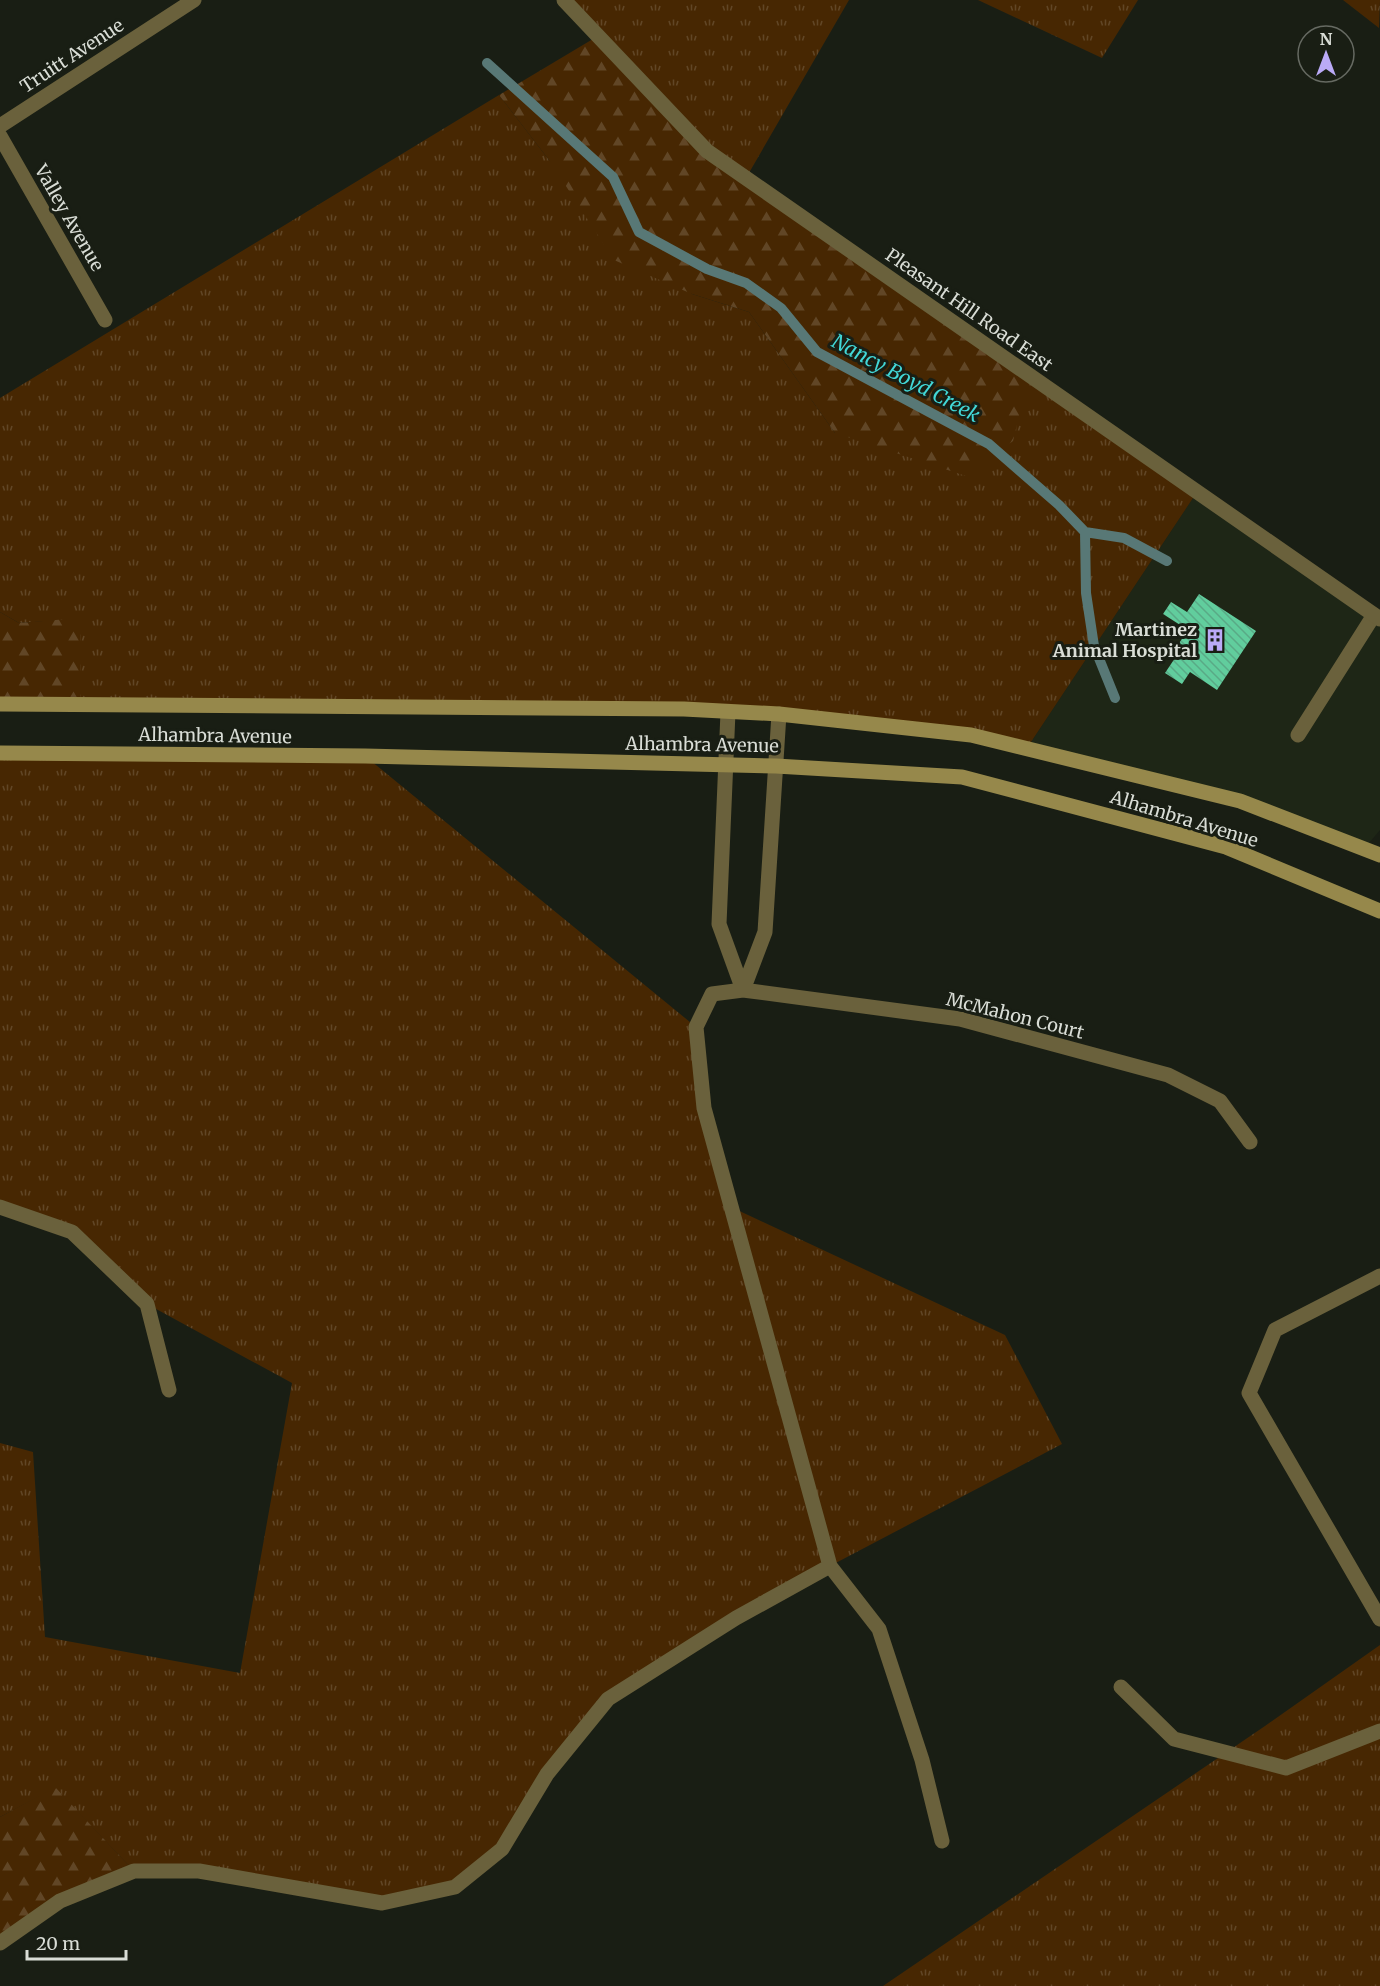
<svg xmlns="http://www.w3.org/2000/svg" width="1380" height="1986" font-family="Merriweather,serif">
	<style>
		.built { fill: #1e2616 }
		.grass { fill: url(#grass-tufts) }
		.forest { fill: url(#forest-firs) }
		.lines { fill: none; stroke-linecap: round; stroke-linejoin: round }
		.stream { stroke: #587876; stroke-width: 10 }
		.building { fill: url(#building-back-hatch) }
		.service { stroke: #6a613c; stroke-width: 15 }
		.minor { stroke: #6a613c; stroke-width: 15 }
		.secondary { stroke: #96884b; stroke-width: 15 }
		.labels { text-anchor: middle; stroke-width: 6; stroke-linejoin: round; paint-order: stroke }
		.street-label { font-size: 18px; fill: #d9ddd6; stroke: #191e14 }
		.poi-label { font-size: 18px; font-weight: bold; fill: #d9ddd6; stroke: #191e14; text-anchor: end }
		.water-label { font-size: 20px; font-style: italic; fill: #42d7d7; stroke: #191e14 }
	</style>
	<defs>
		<pattern id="grass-tufts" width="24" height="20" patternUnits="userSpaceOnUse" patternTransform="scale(1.5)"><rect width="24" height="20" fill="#472702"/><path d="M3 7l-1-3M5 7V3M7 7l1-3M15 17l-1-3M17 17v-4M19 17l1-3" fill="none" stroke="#614626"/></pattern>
		<pattern id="forest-firs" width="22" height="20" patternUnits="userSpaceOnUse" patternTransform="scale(1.5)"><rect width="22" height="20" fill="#472702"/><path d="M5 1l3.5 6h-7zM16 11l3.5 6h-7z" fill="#614626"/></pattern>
		<pattern id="building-back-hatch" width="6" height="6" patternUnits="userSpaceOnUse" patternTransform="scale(1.5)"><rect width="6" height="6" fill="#61cd9d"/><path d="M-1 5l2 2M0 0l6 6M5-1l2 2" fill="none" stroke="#59aa86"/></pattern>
	</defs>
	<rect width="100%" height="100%" fill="#191e14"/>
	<!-- built -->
	<path class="built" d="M1197 492 1380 619V830L1364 849 1240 801 1027 748Z"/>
	<!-- grass -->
	<path class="grass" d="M564 0H849L746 178 706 151Z
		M978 0H1138L1102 58Z
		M1343 0H1380L1379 28Z
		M499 95 549 160 692 294 749 312 835 433 1029 375 1197 492 1027 748 779 714 80 705V619L19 623 0 612V398Z
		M0 753 365 756 696 1027 704 1108 731 1207 1005 1335 1062 1444 830 1566 608 1699 502 1849 455 1887 382 1903 199 1871H134L55 1788 0 1817V1443L33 1452 45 1637 240 1673 292 1383 147 1304 72 1232 0 1207Z
		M1380 1645V1986H883L1265 1726Z"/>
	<!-- forest -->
	<path class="forest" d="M598 36 707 151 1029 375 1013 441 966 476 835 433 749 312 692 294 614 260 549 160 499 95Z
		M0 612 19 623 80 618V705L0 704Z
		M55 1787 134 1871 60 1901 0 1943V1817Z"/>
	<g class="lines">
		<!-- stream -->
		<path class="stream" d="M487 63 613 177 639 232 707 269 746 283 781 308 817 352 989 444 1059 505 1085 532 1124 538 1167 561
			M1085 532 1086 593 1094 646 1115 698"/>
	</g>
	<!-- building -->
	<path class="building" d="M1199 594 1256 631 1217 690 1190 672 1182 684 1165 673 1179 652 1175 649 1188 630 1163 614 1171 602 1187 612Z"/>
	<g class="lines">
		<!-- service -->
		<path class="service" d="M1298 735 1374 615
			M1121 1687 1174 1739 1286 1768 1380 1731"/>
		<!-- minor -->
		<path class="minor" d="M564 0 707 151 1380 619
			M0 126 194 0
			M0 136 105 320
			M728 712 719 924 743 990 765 932 779 714
			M0 1207 72 1232 147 1304 169 1390
			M1380 1276 1275 1330 1249 1393 1380 1619
			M942 1841 922 1760 879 1629 830 1566 704 1108 696 1027 712 994 743 990 960 1019 1168 1075 1220 1101 1250 1142
			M0 1943 60 1901 134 1871H199L382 1903 455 1887 502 1849 547 1774 608 1699 736 1618 830 1566"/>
		<!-- secondary -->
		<path class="secondary" d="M0 704 684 709 779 714 971 735 1240 801 1380 855
			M0 753 365 756 776 766 962 777 1226 847 1380 911"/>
	</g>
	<!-- icons -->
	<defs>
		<g id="building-bare" transform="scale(1.8)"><path d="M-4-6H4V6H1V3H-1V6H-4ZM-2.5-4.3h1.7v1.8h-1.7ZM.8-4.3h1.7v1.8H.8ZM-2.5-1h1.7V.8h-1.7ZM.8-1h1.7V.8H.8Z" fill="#baaaf6" stroke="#191e14" stroke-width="2.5" paint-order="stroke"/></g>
	</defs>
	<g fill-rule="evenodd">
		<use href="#building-bare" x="1215" y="640"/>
	</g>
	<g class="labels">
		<!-- street labels -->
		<g class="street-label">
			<text transform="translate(72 56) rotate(-33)" y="6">Truitt Avenue</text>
			<text transform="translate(69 218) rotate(60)" y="6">Valley Avenue</text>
			<text transform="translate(969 310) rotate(35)" y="6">Pleasant Hill Road East</text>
			<text transform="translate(215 736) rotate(1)" y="6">Alhambra Avenue</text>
			<text transform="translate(702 745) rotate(1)" y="6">Alhambra Avenue</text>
			<text transform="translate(1184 819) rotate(17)" y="6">Alhambra Avenue</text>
			<text transform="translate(1015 1016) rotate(14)" y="6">McMahon Court</text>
		</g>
		<!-- poi labels -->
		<g class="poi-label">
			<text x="1197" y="636">Martinez<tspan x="1197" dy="21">Animal Hospital</tspan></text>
		</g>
		<!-- water labels -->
		<g class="water-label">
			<text transform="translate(906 378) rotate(28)" y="7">Nancy Boyd Creek</text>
		</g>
	</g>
	<!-- north arrow -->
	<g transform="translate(1326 54)"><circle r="28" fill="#191e14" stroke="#666a62" stroke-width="1.5"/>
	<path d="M0-4.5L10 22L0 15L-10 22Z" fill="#baaaf6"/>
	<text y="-9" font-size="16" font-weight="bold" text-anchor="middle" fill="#d9ddd6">N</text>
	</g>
	<!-- scale -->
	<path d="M27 1950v9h99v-9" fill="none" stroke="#d9ddd6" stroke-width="3"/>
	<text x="36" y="1950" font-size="18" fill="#d9ddd6" stroke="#191e14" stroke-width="4.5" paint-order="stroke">20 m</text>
</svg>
